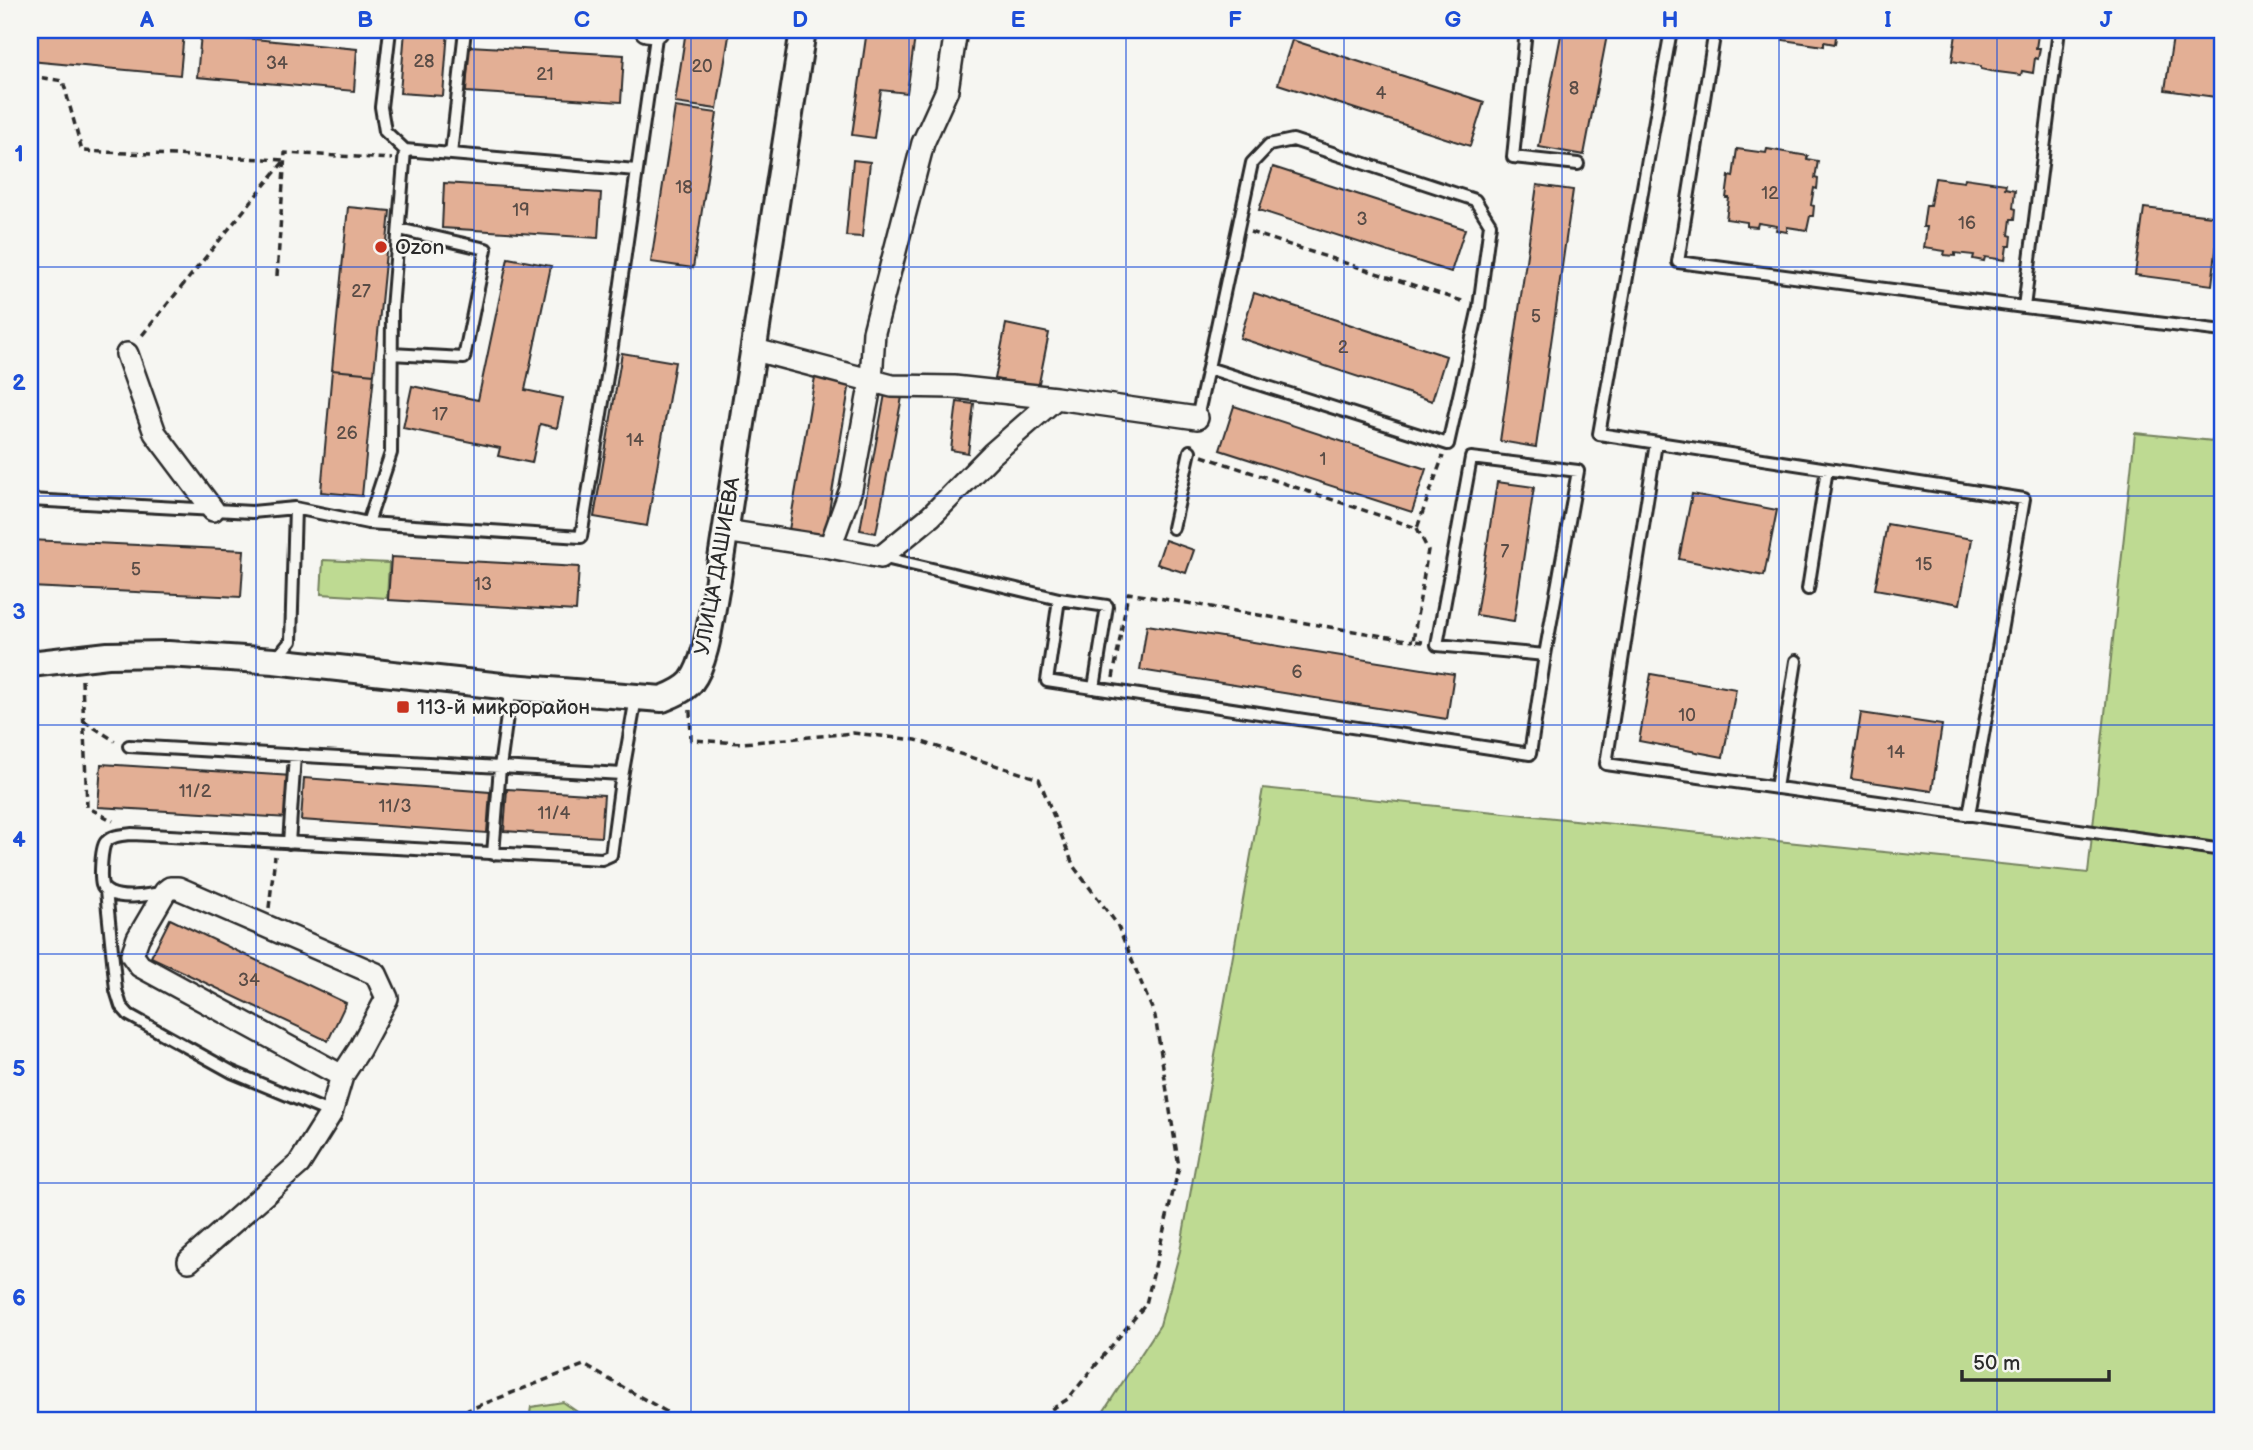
<svg xmlns="http://www.w3.org/2000/svg" width="2253" height="1450" font-family="'Balsamiq Sans',sans-serif">
	<style>
		.green { fill: #beda92; stroke: #74825e; stroke-width: 2 }
		.building { fill: #e3af95; stroke: #2b2b2b; stroke-width: 2 }
		.lines { fill: none; stroke-linecap: round; stroke-linejoin: round }
		.service-casing { stroke: #2b2b2b; stroke-width: 16 }
		.minor-casing { stroke: #2b2b2b; stroke-width: 26 }
		.tertiary-casing { stroke: #2b2b2b; stroke-width: 30 }
		.path { stroke: #2b2b2b; stroke-width: 3.5; stroke-dasharray: 7 5; stroke-linecap: butt }
		.service { stroke: #f6f6f2; stroke-width: 10 }
		.minor { stroke: #f6f6f2; stroke-width: 21 }
		.tertiary { stroke: #f6f6f2; stroke-width: 24 }
		.grid { fill: none; stroke: #1d4ed8; stroke-width: 2; stroke-opacity: 0.55 }
		.poi-dot { fill: #c8321e; stroke: #f6f6f2; stroke-width: 2.5 }
		.labels { text-anchor: middle; stroke-width: 5; stroke-linejoin: round; paint-order: stroke }
		.number-label { font-size: 18px; fill: #594c46 }
		.poi-label { font-size: 21px; fill: #2b2b2b; stroke: #f6f6f2; text-anchor: start }
		.street-label { font-size: 21px; fill: #2b2b2b; stroke: #f6f6f2 }
		.neatline { fill: none; stroke: #1d4ed8; stroke-width: 2.5 }
		.grid-label { font-size: 23px; text-anchor: middle; font-weight: bold; fill: #1d4ed8 }
	</style>
	<rect width="100%" height="100%" fill="#f6f6f2"/>
	<filter id="ink" filterUnits="userSpaceOnUse"><feTurbulence type="fractalNoise" baseFrequency=".0143" numOctaves="2"/><feDisplacementMap in="SourceGraphic" scale="14" xChannelSelector="R" yChannelSelector="G"/><feConvolveMatrix kernelMatrix="1 2 1 2 8 2 1 2 1" color-interpolation-filters="sRGB"/></filter>
	<g filter="url(#ink)">
		<!-- green -->
		<path class="green" d="M2135 433 2223 442V1420H1098L1160 1325 1180 1251 1263 788 2088 873Z
			M323 560 389 563 387 598 321 594Z
			M563 1402 589 1420H529L531 1407Z"/>
		<!-- building -->
		<path class="building" d="M30 30H155L184 32 180 75 30 61Z
			M405 30H448L443 96 400 93Z
			M686 30H730L717 109 675 103Z
			M867 30H916L907 93 881 90 874 138 852 135Z
			M1562 30H1608L1584 155 1539 147Z
			M1754 30H1837L1835 44 1824 42V46L1783 40 1784 36 1754 32Z
			M1952 30H2043L2042 36 2038 35 2036 48H2040L2038 59 2035 58 2033 73 2022 71 2021 75 1990 71 1981 69V66L1952 61 1956 34 1952 33Z
			M2174 30H2223V98L2165 90Z
			M201 34 357 49 354 91 197 77Z
			M1292 40 1484 102 1470 146 1278 84Z
			M469 46 624 55 621 102 466 92Z
			M675 107 717 113 693 268 651 262Z
			M1737 149 1766 153 1767 149 1808 156 1807 159 1818 161 1815 178 1818 179 1817 189 1814 188 1811 205 1814 206 1813 216H1810L1807 230 1787 227V232L1776 230 1777 226 1758 223 1757 227 1747 226V222L1726 219 1729 198H1726L1729 176 1733 177Z
			M853 160 870 162 862 237 846 236Z
			M1273 167 1465 229 1451 272 1259 210Z
			M1935 178 1964 182 1965 178 2006 184 2005 188 2015 190 2013 208 2016 209 2015 219H2011L2009 235 2012 236 2011 246H2007L2005 260 1985 257 1984 261 1973 259 1974 255 1955 253V256L1944 255 1945 251 1924 248 1927 227H1923L1926 205H1930Z
			M444 183 601 193 598 238 442 228Z
			M1537 185 1573 190 1536 447 1500 441Z
			M348 207 390 211 374 374 332 370Z
			M2144 208 2220 217 2212 285 2135 275Z
			M508 258 551 266 525 390 563 398 557 428 540 424 532 463 498 456 500 448 403 428 412 386 478 400Z
			M1254 293 1446 356 1432 401 1240 338Z
			M1006 324 1049 333 1038 388 995 379Z
			M622 353 675 362 647 526 594 517Z
			M332 370 374 374 362 496 321 492Z
			M815 377 850 382 825 536 789 530Z
			M885 394 902 397 876 533 860 530Z
			M957 402 974 404 968 453 951 450Z
			M1234 406 1426 469 1412 512 1220 450Z
			M1497 482 1534 487 1514 621 1476 615Z
			M1692 494 1777 510 1764 576 1679 559Z
			M1887 524 1972 539 1960 604 1875 589Z
			M30 540 244 550 241 597 30 587Z
			M1165 540 1194 550 1186 573 1157 564Z
			M391 557 579 567 576 611 388 600Z
			M1147 625 1454 674 1447 719 1140 670Z
			M1651 674 1736 689 1723 757 1639 741Z
			M1861 713 1942 725 1932 791 1851 779Z
			M101 764 292 776 289 818 98 807Z
			M304 778 490 792 487 833 301 820Z
			M507 789 604 795 601 837 504 831Z
			M170 919 346 1003 328 1041 151 957Z"/>
		<g class="lines">
			<!-- service casing -->
			<g class="service-casing">
				<path id="service" d="M390 30 381 107 385 131 405 150
					M1526 30 1513 157 1578 164
					M1671 30 1599 434 2024 499 1969 815
					M1715 30 1678 262 2024 307 2059 30
					M451 154 465 30
					M2024 307 2223 331
					M391 354 464 358 486 249 399 229
					M1197 418 1208 368 1448 444 1479 307 1490 224 1475 200 1293 140 1269 145 1252 163 1208 368
					M1656 443 1606 764 2223 850
					M30 500 252 512 295 508 291 641 276 659
					M295 508 368 523 391 453 392 309 405 150 636 170
					M368 523 581 537 612 346 657 30
					M1173 528 1190 451
					M881 557 1059 599 1107 606 1094 688
					M1808 589 1827 469
					M1059 599 1047 681 1530 754 1545 655 1578 471 1471 458 1437 645 1545 655
					M129 746 622 774
					M1776 788 1796 661
					M289 843 295 755
					M493 854 500 767 511 687
					M106 891 116 990 121 1006 129 1015 232 1072 331 1113
					M165 892C149 895 125 900 110 893 106 891 103 889 102 885 100 878 101 846 106 842 112 835 123 835 132 834L602 859 611 855 620 788 636 698"/>
			</g>
			<!-- minor casing -->
			<g class="minor-casing">
				<path id="minor" d="M646 30 657 31
					M755 350 892 386 954 387 1056 398 1197 418
					M127 354 155 433 213 510
					M725 531 830 547 881 557 931 516 992 454 1056 398
					M830 547 851 489 871 381 874 332 923 143 947 90 956 30
					M189 1261 299 1164 331 1113 342 1076 359 1050 387 998 376 974 178 888H170L165 892 138 938 132 955 140 966 342 1076"/>
			</g>
			<!-- tertiary casing -->
			<g class="tertiary-casing">
				<path id="tertiary" d="M30 664 108 655 168 654 274 661 511 687 662 699C672 695 683 691 691 682 708 660 711 613 717 585L803 30"/>
			</g>
			<!-- path -->
			<path class="path" d="M30 76 63 81 82 151 285 160 139 339
				M1250 232 1465 302
				M277 276 285 153 392 159
				M1202 456 1417 528 1443 456
				M1417 528 1428 550 1413 641 1423 642
				M1113 678 1128 593 1413 641
				M82 680 87 807 113 821
				M690 710 691 740 743 743 853 733 916 740 1039 779 1074 867 1117 924 1155 1016 1179 1167 1146 1304 1068 1399 1034 1420
				M84 721 115 741
				M269 908 275 856
				M442 1420 584 1365 681 1420"/>
			<!-- service -->
			<use href="#service" class="service"/>
			<!-- minor -->
			<use href="#minor" class="minor"/>
			<!-- tertiary -->
			<use href="#tertiary" class="tertiary"/>
		</g>
	</g>
	<!-- grid -->
	<path class="grid" d="M256 30V1420M474 30V1420M691 30V1420M909 30V1420M1126 30V1420M1344 30V1420M1562 30V1420M1779 30V1420M1997 30V1420M30 267H2223M30 496H2223M30 725H2223M30 954H2223M30 1183H2223"/>
	<!-- markers -->
	<g class="poi-dot">
		<circle cx="381" cy="247" r="7"/>
		<rect x="396" y="700" width="14" height="14" rx="3.5"/>
	</g>
	<g class="labels">
		<!-- number labels -->
		<g class="number-label">
			<text x="424" y="67">28</text>
			<text x="277" y="69">34</text>
			<text x="702" y="72">20</text>
			<text x="545" y="80">21</text>
			<text x="1574" y="94">8</text>
			<text x="1381" y="99">4</text>
			<text x="684" y="193">18</text>
			<text x="1770" y="199">12</text>
			<text x="521" y="216">19</text>
			<text x="1362" y="225">3</text>
			<text x="1967" y="229">16</text>
			<text x="361" y="297">27</text>
			<text x="1536" y="322">5</text>
			<text x="1343" y="353">2</text>
			<text x="440" y="420">17</text>
			<text x="347" y="439">26</text>
			<text x="635" y="446">14</text>
			<text x="1323" y="465">1</text>
			<text x="1505" y="557">7</text>
			<text x="1924" y="570">15</text>
			<text x="136" y="575">5</text>
			<text x="483" y="590">13</text>
			<text x="1297" y="678">6</text>
			<text x="1687" y="721">10</text>
			<text x="1896" y="758">14</text>
			<text x="195" y="797">11/2</text>
			<text x="395" y="812">11/3</text>
			<text x="554" y="819">11/4</text>
			<text x="249" y="986">34</text>
		</g>
		<!-- poi labels -->
		<g class="poi-label">
			<text x="395" y="254">Ozon</text>
			<text x="417" y="714">113-й микрорайон</text>
		</g>
		<!-- street labels -->
		<g class="street-label">
			<text transform="translate(717 566) rotate(-80)" y="7">УЛИЦА ДАШИЕВА</text>
		</g>
	</g>
	<!-- margin -->
	<rect width="2253" height="1450" fill="none" stroke="#f6f6f2" stroke-width="77"/>
	<!-- scale -->
	<path d="M1962 1370v10h147v-10" fill="none" stroke="#2b2b2b" stroke-width="3.5"/>
	<text x="1973" y="1370" font-size="21" fill="#2b2b2b" stroke="#f6f6f2" stroke-width="5" paint-order="stroke">50 m</text>
	<rect x="38" y="38" width="2176" height="1374" class="neatline"/>
	<g class="grid-label">
		<text x="147" y="27">A</text>
		<text x="365" y="27">B</text>
		<text x="582" y="27">C</text>
		<text x="800" y="27">D</text>
		<text x="1018" y="27">E</text>
		<text x="1235" y="27">F</text>
		<text x="1453" y="27">G</text>
		<text x="1670" y="27">H</text>
		<text x="1888" y="27">I</text>
		<text x="2106" y="27">J</text>
		<text x="19" y="161">1</text>
		<text x="19" y="390">2</text>
		<text x="19" y="619">3</text>
		<text x="19" y="847">4</text>
		<text x="19" y="1076">5</text>
		<text x="19" y="1305">6</text>
	</g>
</svg>
